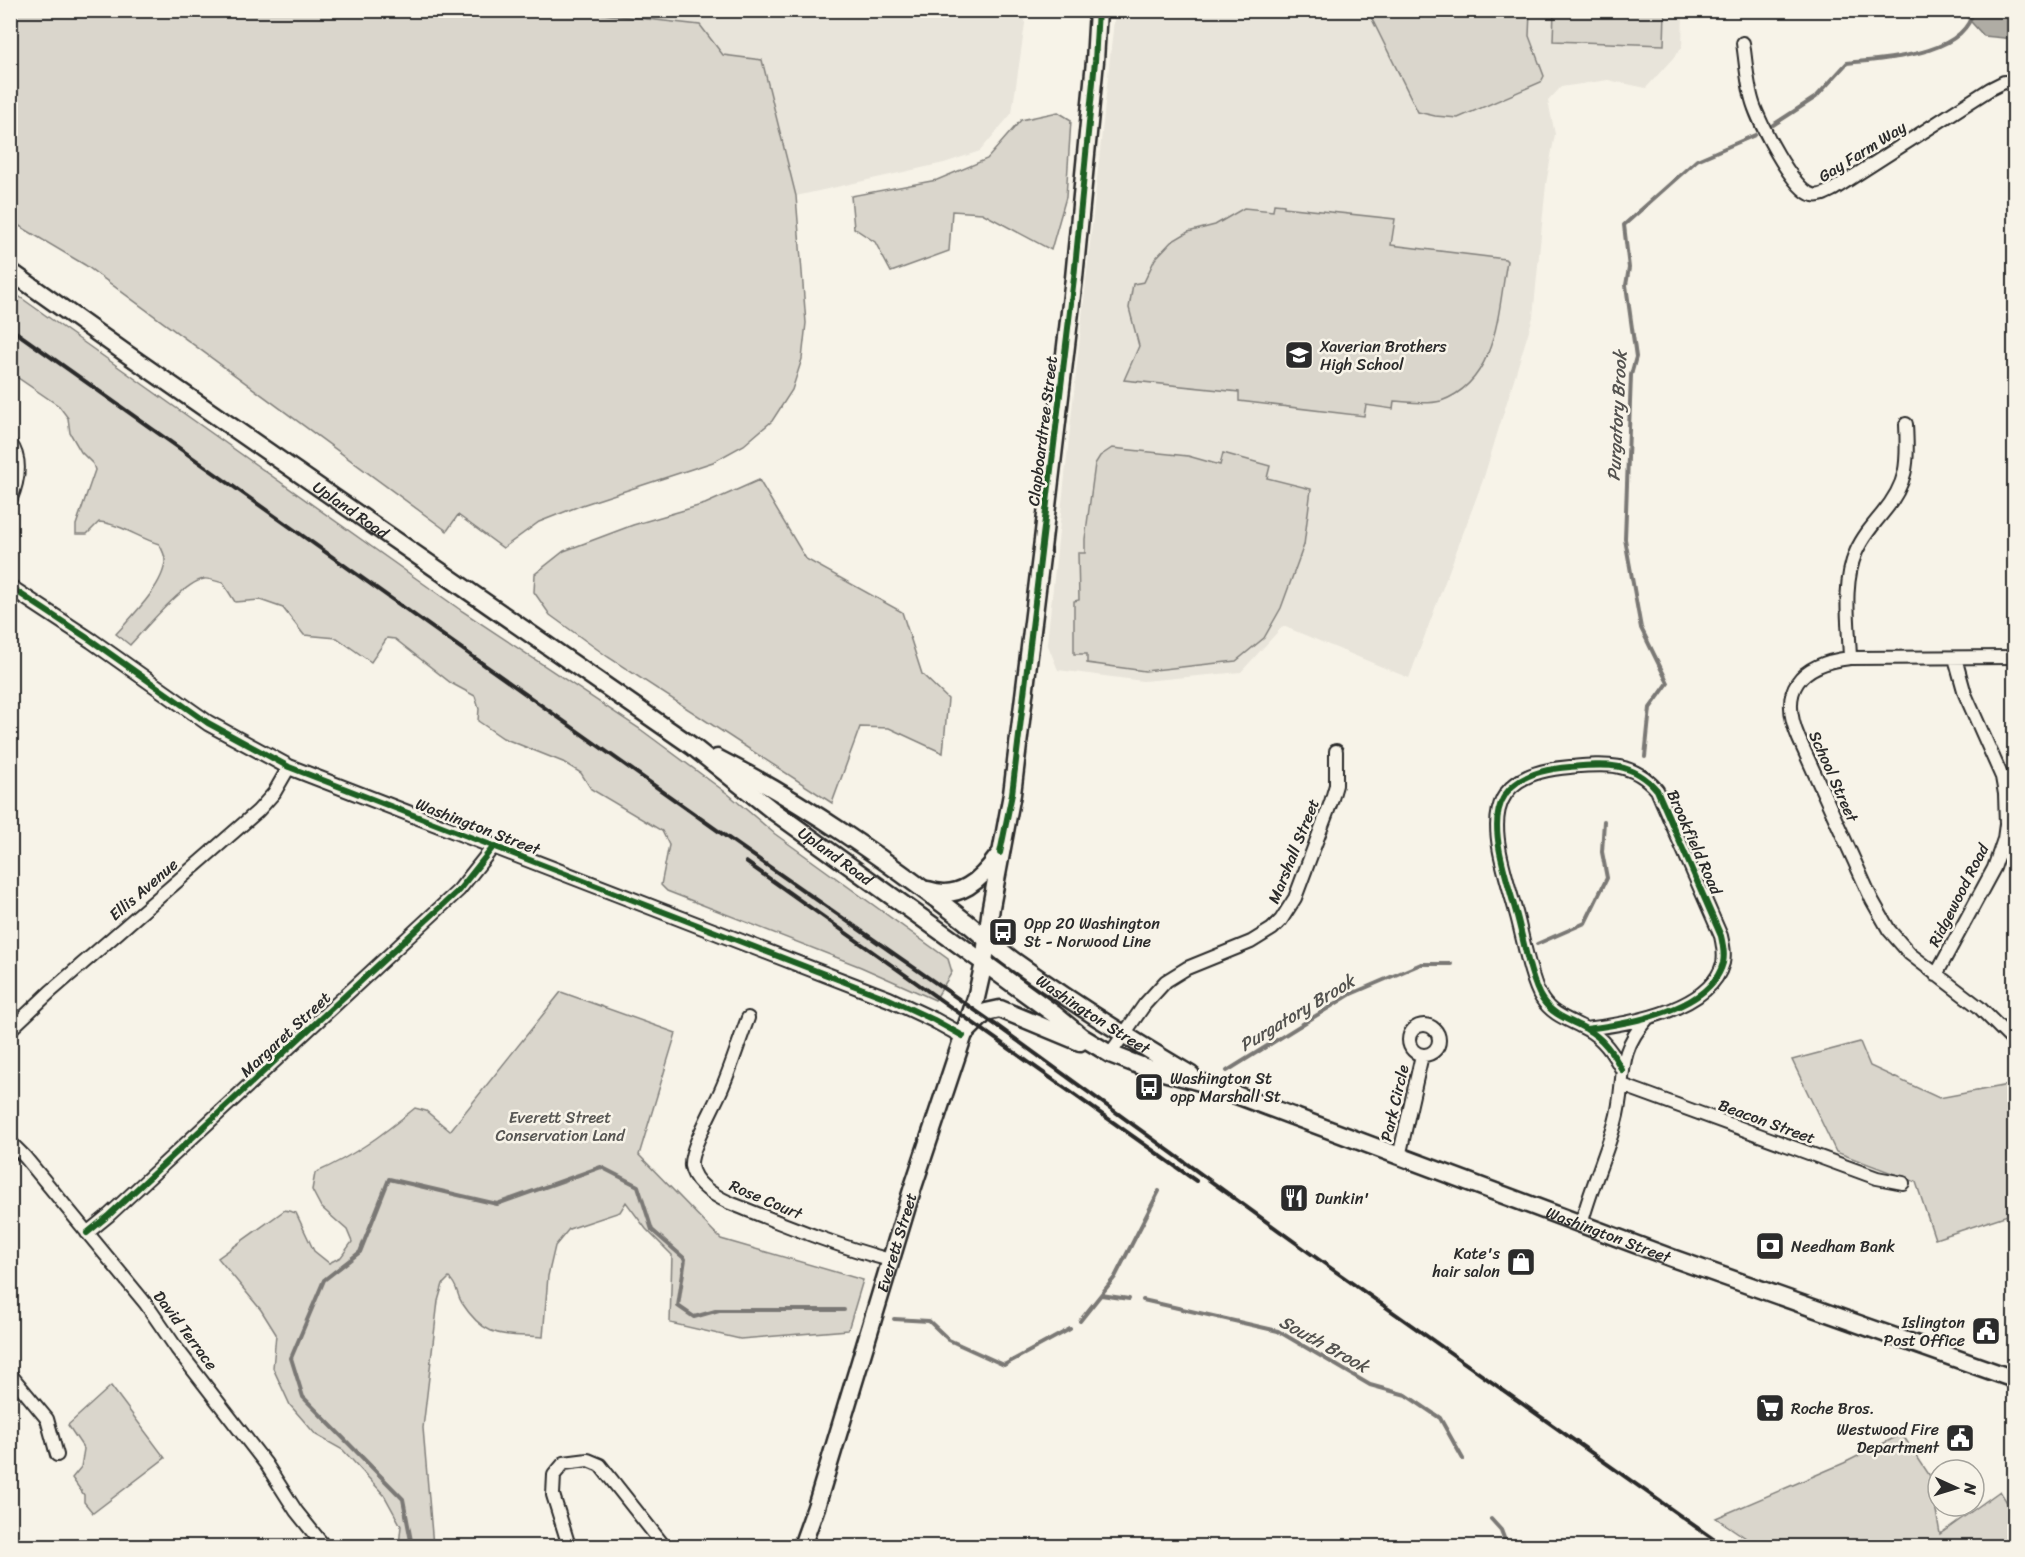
<svg xmlns="http://www.w3.org/2000/svg" width="2025" height="1557" font-family="Sriracha,sans-serif">
	<style>
		.built { fill: #e8e4da }
		.green { fill: #dad6cc; stroke: #82807c; stroke-width: 1.5 }
		.water { fill: #afaca4; stroke: #7a7874; stroke-width: 1.5 }
		.lines { fill: none; stroke-linecap: round; stroke-linejoin: round }
		.stream { stroke: #7a7874; stroke-width: 4 }
		.minor-casing { stroke: #2b2b2b; stroke-width: 16 }
		.tertiary-casing { stroke: #2b2b2b; stroke-width: 18 }
		.secondary-casing { stroke: #2b2b2b; stroke-width: 21 }
		.minor { stroke: #f7f3e8; stroke-width: 12 }
		.tertiary { stroke: #f7f3e8; stroke-width: 14 }
		.secondary { stroke: #f7f3e8; stroke-width: 16 }
		.rail { stroke: #2b2b2b; stroke-width: 4 }
		.cycleway-casing { stroke: #f7f3e8; stroke-width: 10 }
		.cycleway { stroke: #1b5e20; stroke-width: 6 }
		.labels { text-anchor: middle; stroke-width: 5; stroke-linejoin: round; paint-order: stroke }
		.street-label { font-size: 16px; fill: #2b2b2b; stroke: #f7f3e8 }
		.poi-label { font-size: 16px; fill: #2b2b2b; stroke: #f7f3e8; text-anchor: start }
		.park-label { font-size: 16px; fill: #575653; stroke: #f7f3e8 }
		.water-label { font-size: 18px; font-style: italic; fill: #53524f; stroke: #f7f3e8 }
	</style>
	<rect width="100%" height="100%" fill="#f7f3e8"/>
	<filter id="ink" filterUnits="userSpaceOnUse"><feTurbulence type="fractalNoise" baseFrequency=".0167" numOctaves="2"/><feDisplacementMap in="SourceGraphic" scale="12" xChannelSelector="R" yChannelSelector="G"/><feConvolveMatrix kernelMatrix="1 2 1 2 8 2 1 2 1" color-interpolation-filters="sRGB"/></filter>
	<g filter="url(#ink)">
		<!-- built -->
		<path class="built" d="M1024 10 1025 24 1012 113 980 151 944 163 796 196 762 60 723 55 700 25 576 11Z
			M1115 11H1683L1682 48 1646 88 1608 80 1561 87 1548 101 1555 134 1546 184 1533 317 1483 480 1409 678 1283 626 1241 672 1143 681 1058 670 1047 643Z"/>
		<!-- green -->
		<path class="green" d="M576 11 700 25 723 55 762 60 796 196 806 323 802 359 792 390 772 421 744 445 713 462 582 505 539 522 503 548 458 515 447 531 85 265 11 221V11Z
			M1368 11H1530L1529 36 1544 76 1541 82 1458 118 1435 116 1418 112Z
			M1554 11H1665L1664 45 1553 41Z
			M1058 112 1071 120 1066 197 1051 250 982 213 952 211 949 251 891 272 875 242 854 228 851 196 937 180 987 159 1021 120Z
			M1274 204 1284 205V207L1395 219 1391 245 1505 259 1507 261C1498 310 1498 381 1441 401 1426 405 1409 402 1394 401L1393 409 1366 405 1364 416 1239 401V392L1124 380 1139 346 1129 308 1133 284 1144 282 1155 259 1171 242 1188 232 1215 225 1244 208 1273 211Z
			M10 290 462 611 640 729 728 794 775 834 948 959 952 972 935 1000 861 967 667 891 661 885 669 845 662 831 591 789 581 773 563 762 503 738 478 721 479 709 475 696 451 683 395 639 387 638 371 662 337 638 304 635 283 608 260 600 235 602 223 583C218 582 209 578 204 579 184 582 144 630 130 645L116 634C132 616 164 585 165 561 165 555 162 549 159 544 139 538 120 524 99 522L87 534H76V525L95 470 93 464 81 452 70 433 68 418 59 406 11 373Z
			M1112 448 1188 456 1220 465 1223 453 1270 466 1267 478 1311 489 1304 545 1281 608 1264 638 1236 661 1145 671 1087 663V654H1074V601L1079 600 1078 553H1085V539L1095 464 1100 456Z
			M759 480 806 559 902 612 922 674 948 699 943 753 889 728 860 727 832 803 608 657 550 615 534 592 535 574 564 551 633 525 705 504Z
			M561 992 676 1033 639 1155 721 1239 863 1280 848 1330 740 1339 670 1323 672 1255 646 1229 626 1202 620 1212 569 1229 555 1246 548 1276 543 1337C503 1334 486 1340 462 1303 456 1294 458 1285 449 1278L443 1284 438 1301 423 1428 433 1546H399L401 1526 384 1495 343 1450 316 1435 290 1405 273 1368 276 1334 261 1310 218 1258 285 1210 296 1213 314 1251 329 1263 341 1257 352 1242 347 1230 321 1207 312 1190 315 1173C355 1155 381 1136 415 1108L426 1111 450 1131Z
			M1860 1042 1870 1066 1939 1098 2014 1084V1213L1935 1239 1916 1182 1836 1152 1792 1060Z
			M111 1386 165 1458 93 1513 84 1502V1495L72 1478 81 1467 84 1449 68 1425Z
			M1902 1434 1930 1476 1940 1534 2000 1491 2008 1504 2010 1515 2014 1517V1546H1758L1716 1518 1844 1463Z"/>
		<!-- water -->
		<path class="water" d="M1961 11H2014V39L1984 36Z"/>
		<g class="lines">
			<!-- stream -->
			<path class="stream" d="M1773 125 1816 97 1847 63C1884 59 1966 56 1973 10
				M1645 757 1650 708 1668 683 1641 628 1625 539 1631 375 1636 357 1626 285 1629 268 1624 225 1697 160 1755 135
				M1537 944 1585 923 1607 878 1602 852 1604 821
				M1227 1071 1351 994 1421 964H1451
				M1101 1295 1129 1299
				M1143 1300 1278 1331 1370 1385 1406 1395 1440 1418 1463 1459
				M894 1319 929 1321 949 1340 1004 1365 1070 1329
				M1080 1321 1115 1277 1159 1191
				M1491 1519 1501 1530 1507 1546
				M412 1546 403 1499 303 1397 291 1358 324 1280 360 1252 389 1179 497 1204 601 1167 638 1186 652 1230 685 1259 678 1306 694 1317 719 1310H844"/>
			<!-- minor casing -->
			<g class="minor-casing">
				<path id="minor" d="M1743 43C1746 62 1747 84 1753 103 1759 122 1793 191 1813 195 1820 197 1828 192 1834 189L1990 89 2004 82 2014 83
					M10 443C23 460 18 482 10 501
					M2014 657 1850 658C1799 664 1778 690 1799 739L1872 900 1889 930 1910 954 1979 1007 2014 1042
					M1850 658C1849 624 1842 585 1856 552 1862 538 1872 526 1882 514 1908 483 1908 464 1906 424
					M1936 975 1994 868 2004 839 2006 824 2005 794 2002 777 1965 694 1955 658
					M748 1018C739 1041 732 1065 722 1088 715 1105 689 1150 691 1166 694 1184 715 1196 730 1203 783 1224 836 1246 890 1260
					M1409 1040a15 15 0 1 1 30 0a15 15 0 1 1-30 0Z
					M1586 1029C1627 1024 1710 1011 1723 963 1725 954 1723 945 1721 936L1657 790C1633 761 1604 764 1570 767 1466 775 1498 846 1517 916 1523 938 1531 982 1542 999 1553 1016 1570 1020 1586 1029 1603 1038 1613 1053 1622 1070
					M10 1030 50 992 258 811 274 793 289 767
					M1110 1054 1145 1004 1166 981 1187 968 1251 942 1272 929 1281 920 1295 898 1331 802 1336 785V751
					M1622 1085 1877 1178 1903 1183
					M10 1142 25 1157 146 1304 177 1349 266 1464 296 1511 324 1546
					M1399 1157 1422 1055
					M1581 1225C1590 1190 1605 1158 1615 1123 1627 1081 1614 1055 1647 1019
					M87 1233 109 1215 459 890 494 846
					M10 1374 47 1419 57 1455
					M569 1546 553 1495 554 1475 564 1463 588 1460 600 1465 664 1546"/>
			</g>
			<!-- tertiary casing -->
			<g class="tertiary-casing">
				<path id="tertiary" d="M10 587 92 641 208 723 289 767 889 999 934 1020 963 1036"/>
			</g>
			<!-- secondary casing -->
			<g class="secondary-casing">
				<g id="secondary">
					<path id="s1" d="M10 271 124 352 692 746 772 810 954 941 1054 1014 1082 1037 1110 1054 1141 1066 1204 1083 1672 1258 2014 1379"/>
					<path id="s2" d="M717 758C805 803 886 860 965 921 981 934 997 949 1014 961 1071 1002 1130 1039 1191 1075"/>
					<path d="M928 890C959 901 981 880 998 856"/>
					<path d="M967 1031 986 1012 1000 1009 1080 1042"/>
					<path id="s3" d="M802 1546 816 1507 912 1190 976 998 984 963 991 907 1012 794 1041 557 1074 278 1095 61 1098 10"/>
				</g>
			</g>
			<!-- minor -->
			<use href="#minor" class="minor"/>
			<!-- tertiary -->
			<use href="#tertiary" class="tertiary"/>
			<!-- secondary -->
			<use href="#secondary" class="secondary"/>
			<!-- rail -->
			<path class="rail" d="M10 328 731 840 996 1025 1318 1259 1723 1546
				M746 862 1196 1181"/>
			<!-- cycleway casing -->
			<g class="cycleway-casing">
				<path id="cycleway" d="M10 587 92 641 208 723 289 767 889 999 934 1020 963 1036
					M1000 853 1012 794 1074 278 1095 61 1098 10
					M1586 1029C1627 1024 1710 1011 1723 963 1725 954 1723 945 1721 936L1657 790C1633 761 1604 764 1570 767 1466 775 1498 846 1517 916 1523 938 1531 982 1542 999 1553 1016 1570 1020 1586 1029 1603 1038 1613 1053 1622 1070
					M87 1233 109 1215 459 890 494 846"/>
			</g>
			<!-- cycleway -->
			<use href="#cycleway" class="cycleway"/>
		</g>
	</g>
	<!-- icons -->
	<defs>
		<g id="school-square" transform="scale(1.5)"><rect x="-9" y="-9" width="18" height="18" rx="4" fill="#2b2b2b" stroke="#f7f3e8"/><path d="M0-5L7-2L0 1L-7-2ZM-4 1L0 2.5L4 1V4Q0 6-4 4Z" fill="#fff"/></g>
		<g id="bus-square" transform="scale(1.5)"><rect x="-9" y="-9" width="18" height="18" rx="4" fill="#2b2b2b" stroke="#f7f3e8"/><path d="M-5-6H5V4H4V6H2V4H-2V6H-4V4H-5ZM-3.5-4V0h7V-4ZM-3.5 1.2v1.5H-2V1.2ZM2 1.2v1.5H3.5V1.2Z" fill="#fff"/></g>
		<g id="restaurant-square" transform="scale(1.5)"><rect x="-9" y="-9" width="18" height="18" rx="4" fill="#2b2b2b" stroke="#f7f3e8"/><path d="M-5-6h1v4h1v-4h1v4h1v-4h1v5L-1.5 .5V6h-2V.5L-5-1ZM5-6V6H3V1.5H1.5Q1.5-4 5-6Z" fill="#fff"/></g>
		<g id="bank-square" transform="scale(1.5)"><rect x="-9" y="-9" width="18" height="18" rx="4" fill="#2b2b2b" stroke="#f7f3e8"/><path d="M-6-4H6V4H-6ZM0-2.3a2.3 2.3 0 1 0 0 4.6a2.3 2.3 0 1 0 0-4.6Z" fill="#fff"/></g>
		<g id="shop-square" transform="scale(1.5)"><rect x="-9" y="-9" width="18" height="18" rx="4" fill="#2b2b2b" stroke="#f7f3e8"/><path d="M-5-2.5h2.3a2.7 3.5 0 0 1 5.4 0H5L5.5 6h-11ZM-1.5-2.5h3a1.5 2.3 0 0 0-3 0Z" fill="#fff"/></g>
		<g id="civic-square" transform="scale(1.5)"><rect x="-9" y="-9" width="18" height="18" rx="4" fill="#2b2b2b" stroke="#f7f3e8"/><path d="M-.6-6.5H3V-4.5H.6V-3L4-1V1h2V6H-6V1h2V-1L-.6-3ZM-1.2 2.5V6h2.4V2.5Z" fill="#fff"/></g>
		<g id="supermarket-square" transform="scale(1.5)"><rect x="-9" y="-9" width="18" height="18" rx="4" fill="#2b2b2b" stroke="#f7f3e8"/><path d="M-6-5.5h2.5l.6 2H6L4.5 2H-2.5L-4.4-4H-6ZM-1.5 3.2a1.3 1.3 0 1 0 .1 0ZM3 3.2a1.3 1.3 0 1 0 .1 0Z" fill="#fff"/></g>
	</defs>
	<g fill-rule="evenodd">
		<use href="#school-square" x="1299" y="355"/>
		<use href="#bus-square" x="1003" y="932"/>
		<use href="#bus-square" x="1149" y="1087"/>
		<use href="#restaurant-square" x="1294" y="1198"/>
		<use href="#bank-square" x="1770" y="1246"/>
		<use href="#shop-square" x="1521" y="1262"/>
		<use href="#civic-square" x="1986" y="1331"/>
		<use href="#supermarket-square" x="1770" y="1408"/>
		<use href="#civic-square" x="1960" y="1438"/>
	</g>
	<g class="labels">
		<!-- street labels -->
		<g class="street-label">
			<text transform="translate(1862 151) rotate(-32)" y="6">Gay Farm Way</text>
			<text transform="translate(1042 431) rotate(-83)" y="6">Clapboardtree Street</text>
			<text dy="6" stroke="none"><textPath href="#s1" startOffset="416">Upland Road</textPath></text>
			<text transform="translate(1834 776) rotate(66)" y="6">School Street</text>
			<text transform="translate(478 826) rotate(21)" y="6">Washington Street</text>
			<text transform="translate(1695 842) rotate(66)" y="6">Brookfield Road</text>
			<text transform="translate(1293 851) rotate(-68)" y="6">Marshall Street</text>
			<text dy="6" stroke="none"><textPath href="#s1" startOffset="1012">Upland Road</textPath></text>
			<text transform="translate(143 889) rotate(-41)" y="6">Ellis Avenue</text>
			<text transform="translate(1958 895) rotate(-63)" y="6">Ridgewood Road</text>
			<text dy="6" stroke="none"><textPath href="#s2" startOffset="456">Washington Street</textPath></text>
			<text transform="translate(285 1034) rotate(-43)" y="6">Margaret Street</text>
			<text transform="translate(1394 1103) rotate(-77)" y="6">Park Circle</text>
			<text transform="translate(1767 1121) rotate(20)" y="6">Beacon Street</text>
			<text transform="translate(766 1199) rotate(23)" y="6">Rose Court</text>
			<text dy="6" stroke="none"><textPath href="#s1" startOffset="1881">Washington Street</textPath></text>
			<text dy="6" stroke="none"><textPath href="#s3" startOffset="318">Everett Street</textPath></text>
			<text transform="translate(186 1330) rotate(53)" y="6">David Terrace</text>
		</g>
		<!-- poi labels -->
		<g class="poi-label">
			<text x="1320" y="352">Xaverian Brothers<tspan x="1320" dy="18">High School</tspan></text>
			<text x="1024" y="929">Opp 20 Washington<tspan x="1024" dy="18">St - Norwood Line</tspan></text>
			<text x="1170" y="1084">Washington St<tspan x="1170" dy="18">opp Marshall St</tspan></text>
			<text x="1315" y="1204">Dunkin'</text>
			<text x="1791" y="1252">Needham Bank</text>
			<text x="1500" y="1259" text-anchor="end">Kate's<tspan x="1500" dy="18">hair salon</tspan></text>
			<text x="1965" y="1328" text-anchor="end">Islington<tspan x="1965" dy="18">Post Office</tspan></text>
			<text x="1791" y="1414">Roche Bros.</text>
			<text x="1939" y="1435" text-anchor="end">Westwood Fire<tspan x="1939" dy="18">Department</tspan></text>
		</g>
		<!-- park labels -->
		<g class="park-label">
			<text x="560" y="1123">Everett Street<tspan x="560" dy="18">Conservation Land</tspan></text>
		</g>
		<!-- water labels -->
		<g class="water-label">
			<text transform="translate(1617 416) rotate(-87)" y="6">Purgatory Brook</text>
			<text transform="translate(1297 1013) rotate(-31)" y="6">Purgatory Brook</text>
			<text transform="translate(1324 1344) rotate(29)" y="6">South Brook</text>
		</g>
	</g>
	<!-- margin -->
	<rect width="2025" height="1557" fill="none" stroke="#f7f3e8" stroke-width="36"/>
	<rect x="18" y="18" width="1989" height="1521" fill="none" stroke="#2b2b2b" stroke-width="2" filter="url(#ink)"/>
	<!-- north arrow -->
	<g transform="translate(1956 1488) rotate(94)"><circle r="28" fill="#f7f3e8" stroke="#a5a39c" stroke-width="1.5"/>
	<path d="M0-4.5L10 22L0 15L-10 22Z" fill="#2b2b2b"/>
	<text y="-9" font-size="16" font-weight="bold" text-anchor="middle" fill="#2b2b2b">N</text>
	</g>
</svg>
